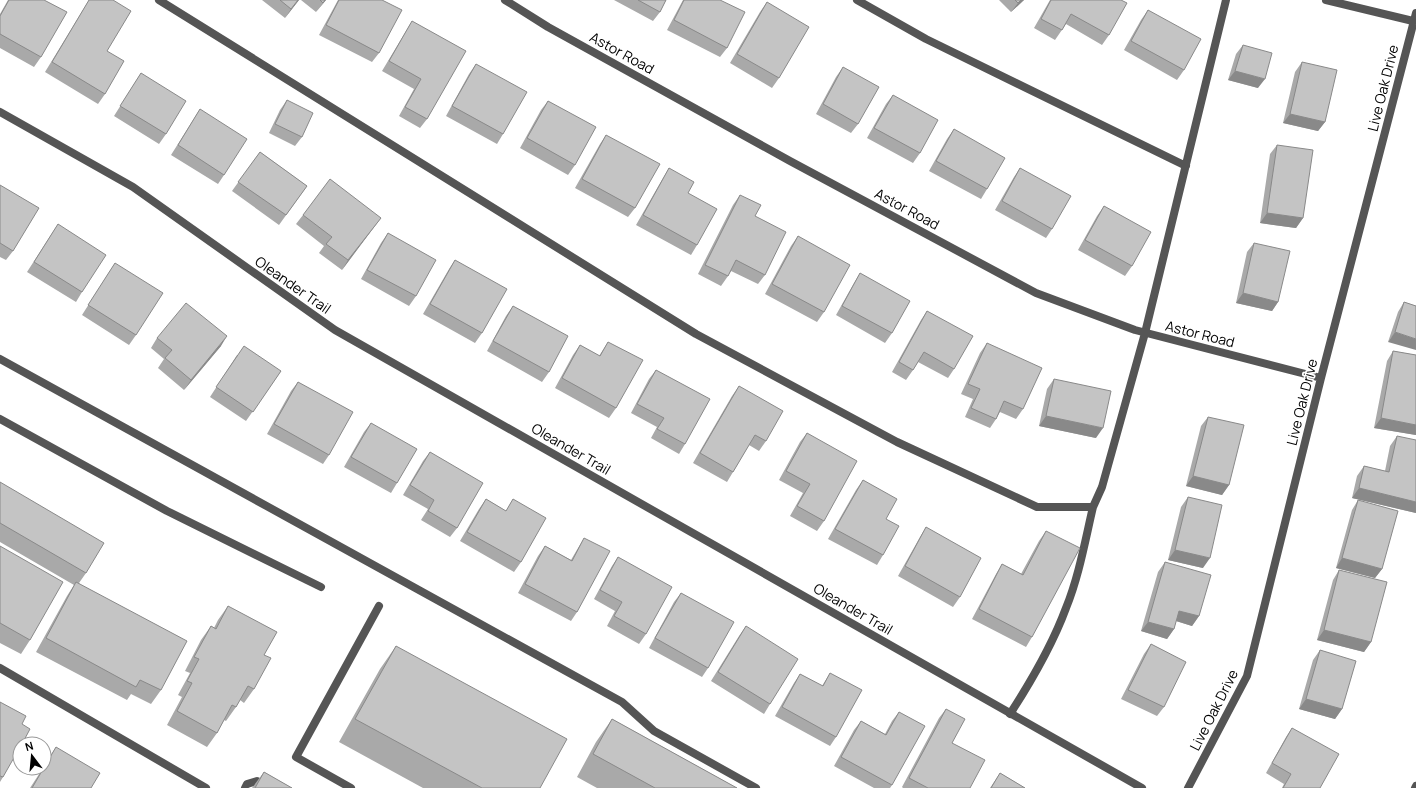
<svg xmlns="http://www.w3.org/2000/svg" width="1416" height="788" font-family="Manrope,sans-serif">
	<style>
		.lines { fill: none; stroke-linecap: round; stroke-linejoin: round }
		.service { stroke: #555; stroke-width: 8 }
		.minor { stroke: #555; stroke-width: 8 }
		.wall { fill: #a9a9a9 }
		.shaded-wall { fill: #898989 }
		.building { fill: #c4c4c4; stroke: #898989 }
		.labels { text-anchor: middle; stroke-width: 3.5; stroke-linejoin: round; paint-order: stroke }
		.street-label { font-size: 14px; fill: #000; stroke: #fff }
	</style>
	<rect width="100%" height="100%" fill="#fff"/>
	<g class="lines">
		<!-- service -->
		<path class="service" d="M159 0 696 334 897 442 1037 507H1093L1102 487 1145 333 1226 0
			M857 0 926 39 1186 166
			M0 359 622 702 654 731 756 788
			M0 419 167 511 321 587
			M0 668 206 788
			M1010 714C1032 680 1052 646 1066 608 1079 576 1085 541 1093 507
			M245 788 247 784 257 781 269 788
			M351 788 296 757 379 606
			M1415 788 1416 786"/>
		<!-- minor -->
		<path class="minor" d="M505 0 548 27 790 161 1036 293 1135 330 1321 378
			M1326 0 1413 21
			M0 112 133 187 335 330 1142 788
			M1188 788 1247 676 1321 378 1416 13"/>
	</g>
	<!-- wall -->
	<path class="wall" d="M8 0H44L41 57 34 67 0 48V14Z
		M89 0H113L107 51 105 94 98 104 45 72Z
		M262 0H299L285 18Z
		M301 0H326L316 12Z
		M338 0H382L379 53 372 62 319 35Z
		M614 0H666L660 12 653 21Z
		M683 0H720L727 48 720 57 667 30Z
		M999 0H1024L1011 12Z
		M1050 0H1121L1109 35 1102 45 1066 24 1055 40 1034 28Z
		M767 2 779 78 772 88 730 63 760 12Z
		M1148 10 1184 70 1177 80 1124 50 1141 20Z
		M412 21 427 119 420 128 399 116 414 89 382 71Z
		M1243 45 1258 88 1228 80 1236 54Z
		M1302 62 1325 122 1318 131 1283 123 1295 72Z
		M476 64 503 134 497 144 446 116 469 74Z
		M843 67 858 124 851 133 816 114 836 77Z
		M141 73 166 134 159 144 114 116Z
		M893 95 920 153 913 163 867 138 886 104Z
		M287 100 302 137 295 146 269 133 280 110Z
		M548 101 575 165 568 175 520 148 541 110Z
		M200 109 224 175 218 184 171 155Z
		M954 129 987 189 981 199 929 171 947 139Z
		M606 135 635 208 628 217 575 188 600 144Z
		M1277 145 1303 218 1296 228 1260 223 1270 154Z
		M260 152 307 186 279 225 232 191Z
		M669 168 688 193 697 245 691 255 636 225 663 178Z
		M1020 168 1052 229 1046 238 995 210 1014 177Z
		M0 185 13 251 6 260 0 257Z
		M740 195 755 216 765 275 758 284 731 271 728 276 721 286 698 274 733 205Z
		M1104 206 1132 266 1125 276 1078 250 1097 216Z
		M303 215 381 218 342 270 319 253 324 246 296 224Z
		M58 224 82 292 76 302 27 272Z
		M388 233 416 296 409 306 361 279 381 243Z
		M798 236 824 312 817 322 765 294 791 246Z
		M1254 243 1278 302 1272 311 1236 303 1247 252Z
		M455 260 482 333 475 343 423 314 449 269Z
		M115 263 136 335 129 345 82 315Z
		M860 273 892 333 885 343 836 315 854 283Z
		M1404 302 1416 306 1388 342 1398 312Z
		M513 306 549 372 542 382 487 351 506 316Z
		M927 311 954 369 948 378 918 362 913 370 906 380 892 372 921 320Z
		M157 338 221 346 184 390 158 368 164 359 151 348Z
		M608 342 616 408 609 418 555 388 573 355 580 345 599 356Z
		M987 343 1023 409 1016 419 1000 412 996 419 990 428 965 417 973 399 961 394 980 353Z
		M1393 351 1416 355V435L1374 428 1387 361Z
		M237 355 281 371 246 421 210 397Z
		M656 370 685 444 679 454 651 438 657 427 631 413 649 379Z
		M1054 379 1096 438 1039 426 1047 389Z
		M298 382 329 455 323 464 267 434 291 391Z
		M739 386 766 441 759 451 749 445 733 472 727 482 693 463 732 396Z
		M1208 417 1229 485 1222 495 1186 486 1201 426Z
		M371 423 397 483 391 493 344 467 364 432Z
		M807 433 824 521 817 531 790 516 803 493 779 480 800 442Z
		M1397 436 1416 513 1352 498 1357 476 1364 466 1385 471 1390 446Z
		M430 452 457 528 450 537 421 520 428 509 403 495 423 461Z
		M863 480 886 519 883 555 877 565 828 539 856 490Z
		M0 482 86 573 79 583 161 690 151 704 131 694 127 700 36 652 67 596 74 585 0 542Z
		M1188 497 1203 568 1168 560 1181 507Z
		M486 499 506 511 513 499 521 562 514 572 460 541 479 509Z
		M1358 500 1382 569 1375 578 1336 568 1352 510Z
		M926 527 960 597 953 607 898 576 920 537Z
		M1046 531 1032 637 1026 647 972 619 996 574 1002 564 1021 574 1039 541Z
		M584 538 577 612 571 621 518 593 538 556 545 546 571 560 578 548Z
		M0 546 30 640 21 654 0 643Z
		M618 557 646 634 639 644 607 626 615 611 594 599 612 566Z
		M1165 562 1199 616 1192 626 1176 621 1174 629 1167 639 1141 631 1158 572Z
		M1339 570 1371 642 1364 652 1317 640 1333 580Z
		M681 593 708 668 702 677 649 648 674 602Z
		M228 606 264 655 254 689 244 703 240 700 236 707 226 721 224 720 217 733 207 747 167 725 182 697 178 695 190 673 185 671 201 640 211 626 214 628 218 620Z
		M746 626 770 704 764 714 711 681 739 636Z
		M1151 644 1164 707 1157 716 1121 699 1144 654Z
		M396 646 540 788H423L339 742 380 669Z
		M1320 650 1342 709 1335 719 1299 709 1313 660Z
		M830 673 836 737 830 746 775 716 794 683 800 674 822 686Z
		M0 702 22 724 3 777 0 782Z
		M946 709 952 743 970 788H903L902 787 939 718Z
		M899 712 892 785 890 788H874L834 766 854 730 861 721 885 734 892 721Z
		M612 719 737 788H597L577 777 596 742Z
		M1292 728 1320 788H1282L1284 784 1266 773 1286 737Z
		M56 747 91 788H30L43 768H44V766L47 761Z
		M264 772 292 788H252Z
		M1000 773 1025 788H990Z"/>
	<!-- shaded-wall -->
	<path class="shaded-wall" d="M298 0H299L285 18 291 9Z
		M325 0H326L316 12 323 3Z
		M1021 0H1024L1011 12 1018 3Z
		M1235 71 1265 79 1258 88 1228 80Z
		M1290 114 1325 122 1318 131 1283 123Z
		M1267 213 1303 218 1296 228 1260 223Z
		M381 218 374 227 342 270 348 260Z
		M1243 293 1278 302 1272 311 1236 303Z
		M1395 332 1416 339V350L1388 342Z
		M227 336 221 346 184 390 191 380Z
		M1046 416 1103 428 1096 438 1039 426Z
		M1381 418 1416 425V435L1374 428Z
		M1193 476 1229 485 1222 495 1186 486Z
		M1359 488 1416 502V513L1352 498Z
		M1175 550 1210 558 1203 568 1168 560Z
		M1342 558 1382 569 1375 578 1336 568Z
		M1179 611 1199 616 1192 626 1173 620Z
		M1148 622 1174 629 1167 639 1141 631Z
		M1324 630 1371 642 1364 652 1317 640Z
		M1306 699 1342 709 1335 719 1299 709Z"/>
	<!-- building -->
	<path class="building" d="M9 0H44L67 12 41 57 0 34V16Z
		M89 0H113L131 11 107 51 124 61 105 94 52 62Z
		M280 0H298L291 9Z
		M320 0H325L323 3Z
		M339 0H382L402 10 379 53 326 25Z
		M638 0H666L660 12Z
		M684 0H720L745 12 727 48 674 20Z
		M1015 0H1021L1018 3Z
		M1051 0H1121L1127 3 1109 35 1071 14 1062 30 1041 19Z
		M767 2 809 27 779 78 737 54Z
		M1148 10 1201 39 1184 70 1131 41Z
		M412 21 466 51 427 119 405 107 421 79 389 61Z
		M1243 45 1272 53 1265 79 1235 71Z
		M1302 62 1337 70 1325 122 1290 114Z
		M476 64 527 92 503 134 452 106Z
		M843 67 879 87 858 124 823 104Z
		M141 73 186 101 166 134 120 106Z
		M893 95 938 120 920 153 874 128Z
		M287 100 313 113 302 137 275 124Z
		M548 101 596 127 575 165 527 138Z
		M200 109 247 139 224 175 178 145Z
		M954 129 1005 158 987 189 936 161Z
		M606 135 660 164 635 208 582 179Z
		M1277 145 1313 150 1303 218 1267 213Z
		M260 152 307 186 286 215 238 182Z
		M669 168 694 182 688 193 717 209 697 245 643 215Z
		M1020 168 1071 196 1052 229 1002 201Z
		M330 179 381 218 348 260 326 244 332 237 303 215Z
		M0 185 39 208 13 251 0 243Z
		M740 195 761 205 755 216 786 232 765 275 736 260 728 276 705 265Z
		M1104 206 1151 232 1132 266 1085 240Z
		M58 224 106 255 82 292 34 262Z
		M388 233 436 260 416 296 367 270Z
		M798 236 850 265 824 312 772 284Z
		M1254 243 1290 251 1278 302 1243 293Z
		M455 260 507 289 482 333 430 304Z
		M115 263 163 293 136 335 88 305Z
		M860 273 910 301 892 333 842 306Z
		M1404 302 1416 306V339L1395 332Z
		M186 303 227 336 191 380 165 358 172 350 157 338Z
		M513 306 568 336 549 372 493 341Z
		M927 311 973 336 954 369 924 352 913 370 899 362Z
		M608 342 643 360 616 408 562 378 580 345 600 356Z
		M987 343 1042 368 1023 409 1004 401 996 419 971 408 980 389 968 384Z
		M244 346 281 371 253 412 216 387Z
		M1393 351 1416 355V425L1381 418Z
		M656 370 710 399 685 444 657 429 664 418 637 404Z
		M1054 379 1111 391 1103 428 1046 416Z
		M298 382 353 412 329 455 274 424Z
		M739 386 783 411 766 441 755 435 733 472 700 453Z
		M1208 417 1244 425 1229 485 1193 476Z
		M371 423 417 449 397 483 351 457Z
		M807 433 857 461 824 521 797 506 810 484 786 471Z
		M1397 436 1416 440V502L1359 488 1364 466 1389 472Z
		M430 452 483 483 457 528 428 511 434 500 410 485Z
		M863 480 897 499 886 519 899 526 883 555 835 529Z
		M0 482 104 543 86 573 0 523Z
		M1188 497 1222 505 1210 558 1175 550Z
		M486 499 506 511 513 499 546 518 521 562 467 532Z
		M1358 500 1398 511 1382 569 1342 558Z
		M926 527 981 558 960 597 905 566Z
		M1046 531 1080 548 1032 637 979 609 1002 564 1023 575Z
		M584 538 610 551 577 612 525 584 545 546 572 561Z
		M0 546 63 582 30 640 0 623Z
		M618 557 672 587 646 634 614 616 622 602 600 590Z
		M1165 562 1211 575 1199 616 1179 611 1174 629 1148 622Z
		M1339 570 1387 582 1371 642 1324 630Z
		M76 582 187 641 161 690 140 680 136 687 46 638Z
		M681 593 734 622 708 668 655 638Z
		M228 606 277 632 264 655 271 658 254 689 248 686 236 707 232 705 217 733 177 711 192 683 187 681 199 659 194 657 211 626 216 629Z
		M746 626 798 659 770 704 718 672Z
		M1151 644 1186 662 1164 707 1128 690Z
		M396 646 567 739 540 788H482L355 719Z
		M1320 650 1356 661 1342 709 1306 699Z
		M830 673 862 690 836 737 782 707 800 674 823 686Z
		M0 702 26 716 22 724 30 729 22 744H20V747L3 777 0 776Z
		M946 709 965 719 952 743 985 760 970 788H928L909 778Z
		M899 712 925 726 892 785 841 757 861 721 886 735Z
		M612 719 737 788H655L593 754Z
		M1292 728 1339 754 1320 788H1283L1291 774 1272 763Z
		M56 747 100 773 91 788H32Z
		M264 772 292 788H255Z
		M1000 773 1025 788H991Z"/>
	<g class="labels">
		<!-- street labels -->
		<g class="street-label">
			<text transform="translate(622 53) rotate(29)" y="5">Astor Road</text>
			<text transform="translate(1383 88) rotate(-76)" y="5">Live Oak Drive</text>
			<text transform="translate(907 209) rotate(28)" y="5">Astor Road</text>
			<text transform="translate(293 285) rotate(35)" y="5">Oleander Trail</text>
			<text transform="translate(1200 334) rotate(14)" y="5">Astor Road</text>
			<text transform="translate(1302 402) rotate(-76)" y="5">Live Oak Drive</text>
			<text transform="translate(571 449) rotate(30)" y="5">Oleander Trail</text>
			<text transform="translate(853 609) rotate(30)" y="5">Oleander Trail</text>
			<text transform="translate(1214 710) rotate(-63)" y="5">Live Oak Drive</text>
		</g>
	</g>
	<!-- north arrow -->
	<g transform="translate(32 756) rotate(344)"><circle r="19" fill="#ffffff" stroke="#999999"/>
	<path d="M0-3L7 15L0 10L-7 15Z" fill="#000000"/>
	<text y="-6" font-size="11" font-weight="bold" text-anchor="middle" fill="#000000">N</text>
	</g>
</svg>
